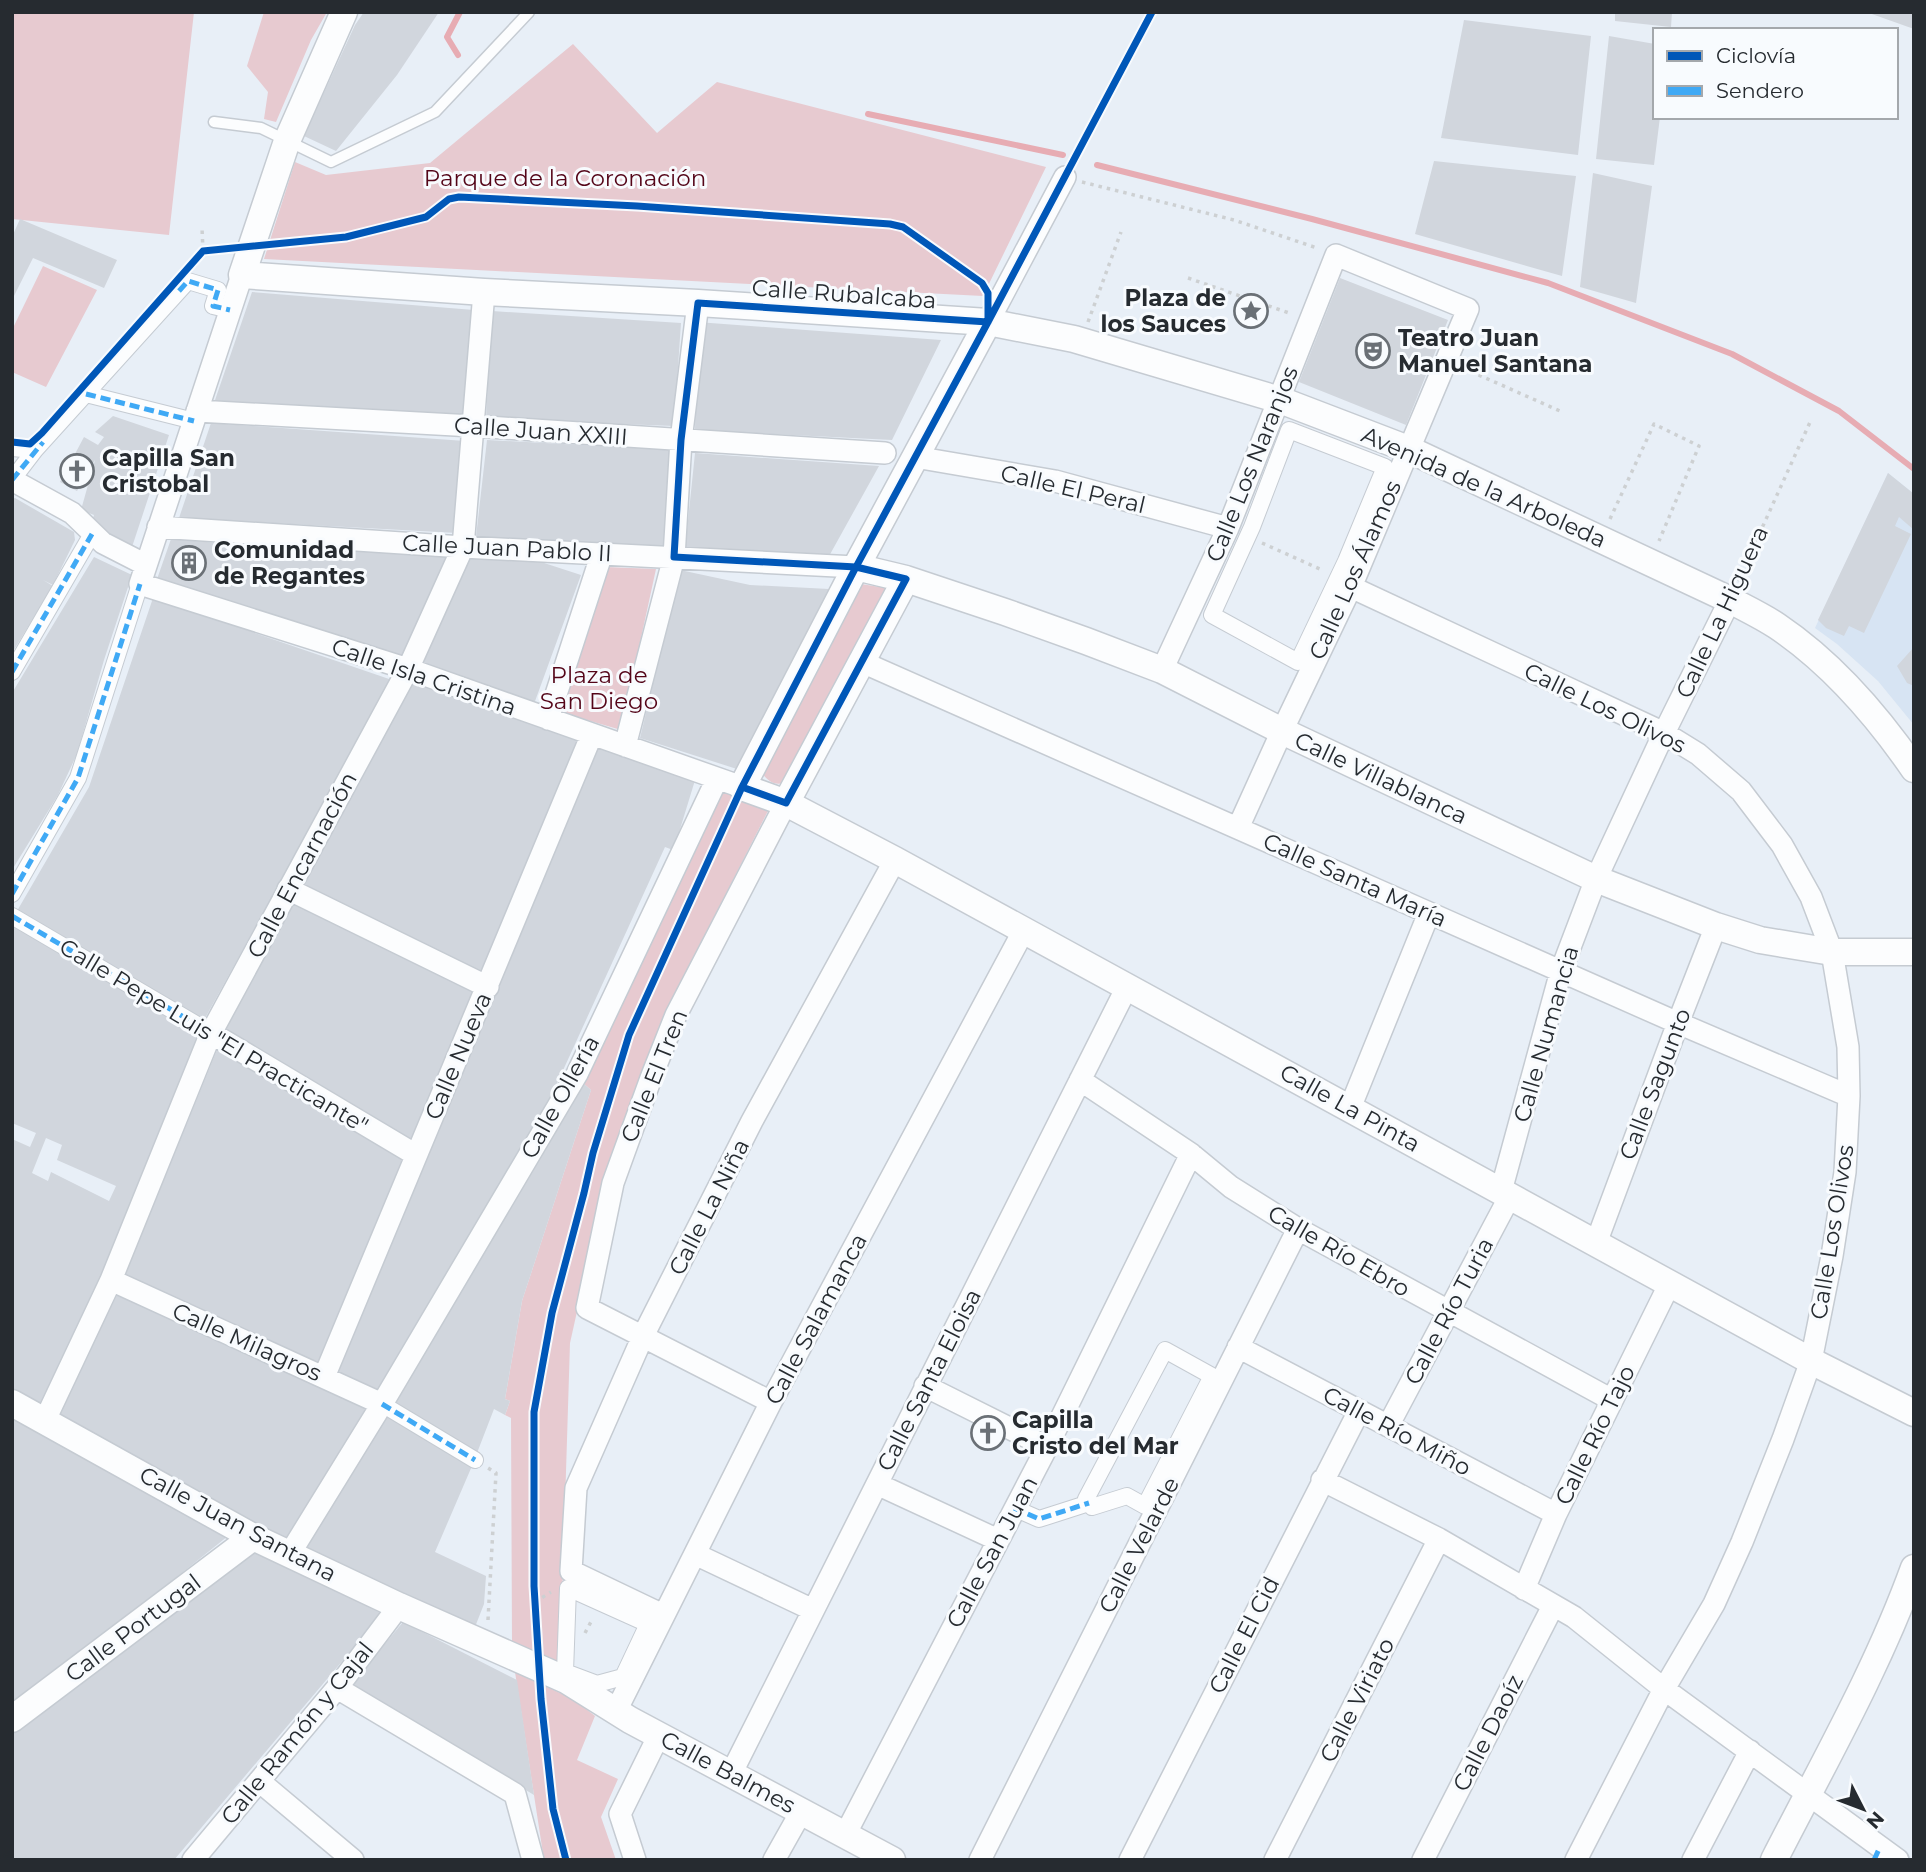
<svg xmlns="http://www.w3.org/2000/svg" width="1926" height="1872" font-family="Montserrat,sans-serif">
	<style>
		.built { fill: #d7e4f3 }
		.green { fill: #e7cad0 }
		.lines { fill: none; stroke-linecap: round; stroke-linejoin: round }
		.stream { stroke: #e7acb3; stroke-width: 6 }
		.building { fill: #d1d6dd; fill-rule: evenodd }
		.service-casing { stroke: #c5cbd2; stroke-width: 13 }
		.pedestrian-casing { stroke: #c5cbd2; stroke-width: 18 }
		.minor-casing { stroke: #c5cbd2; stroke-width: 24 }
		.tertiary-casing { stroke: #c5cbd2; stroke-width: 29 }
		.path { stroke: #cdd0d2; stroke-width: 3.5; stroke-dasharray: 3.5 5; stroke-linecap: butt }
		.service { stroke: #fcfdfe; stroke-width: 10 }
		.pedestrian { stroke: #fcfdfe; stroke-width: 16 }
		.minor { stroke: #fcfdfe; stroke-width: 21 }
		.tertiary { stroke: #fcfdfe; stroke-width: 26 }
		.quiet { stroke: #3fa9f5; stroke-width: 5; stroke-dasharray: 10 5; stroke-linecap: butt }
		.cycleway-casing { stroke: #f8fbfe; stroke-width: 11 }
		.cycleway { stroke: #0057b8; stroke-width: 7 }
		.labels { text-anchor: middle; stroke-width: 6; stroke-linejoin: round; paint-order: stroke }
		.park-label { font-size: 23px; fill: #540518; stroke: #f8fbfe }
		.street-label { font-size: 23px; fill: #262b30; stroke: #f8fbfe }
		.poi-label { font-size: 23px; font-weight: bold; fill: #262b30; stroke: #f8fbfe; text-anchor: start }
	</style>
	<rect width="100%" height="100%" fill="#e8eff7"/>
	<!-- built -->
	<path class="built" d="M1888 473 1914 494V725L1878 681 1837 644 1815 628Z"/>
	<!-- green -->
	<path class="green" d="M12 12H194L169 235 12 219Z
		M264 12H327L311 40 276 122 264 119 268 92 247 66Z
		M573 44 657 133 717 82 1046 167 983 296 264 259 295 162 326 175 430 163Z
		M43 266 97 290 46 387 12 372V330Z
		M605 567 656 569 621 730 560 712Z
		M855 583 892 589 788 782C775 786 769 783 761 772Z
		M719 788 769 809 659 1026 606 1181 570 1343 560 1665 512 1642 511 1418 505 1415 510 1401 505 1399 522 1301 591 1090 583 1083Z
		M515 1672 573 1699 595 1716 577 1760 618 1779 601 1817 616 1860H544Z"/>
	<g class="lines">
		<!-- stream -->
		<path class="stream" d="M458 55 447 37 460 12
			M868 114 1063 155
			M1097 165 1312 219 1548 283 1732 354 1839 411 1914 469"/>
	</g>
	<!-- building -->
	<path class="building" d="M364 12H439L397 75 336 151 304 136 355 25Z
		M1615 12H1672L1671 27 1615 21Z
		M1869 12H1914V29L1869 13Z
		M1464 20 1591 36 1578 155 1441 138Z
		M1609 36 1655 44V117H1660L1654 165 1596 159Z
		M1434 161 1576 176 1562 276 1415 234Z
		M1593 173 1652 186 1636 303 1580 287Z
		M20 219 117 260 104 288 33 258 12 300V237Z
		M1340 278 1448 320 1406 425 1299 382Z
		M252 292 474 310 466 415 214 403Z
		M492 311 681 323 674 426 486 419Z
		M697 322 941 340 892 440 695 430Z
		M113 416 169 435 132 547 99 531 92 521 94 515 81 510 95 460 77 491 60 482 84 437 98 445 104 437 95 432Z
		M211 423 465 441 457 533 179 518Z
		M487 440 674 450 665 548 476 537Z
		M695 453 879 466 828 558 685 550Z
		M1888 473 1914 494V530L1899 517 1895 526 1911 534 1864 633 1849 626 1844 636 1826 628 1818 620Z
		M15 498 74 532 75 540 53 585 43 580 53 586 12 653V499Z
		M171 539 218 543 449 557 402 659 156 582Z
		M94 557 132 575 104 660 77 754 58 795 12 870V693Z
		M468 557 541 562 581 575 534 704 420 662Z
		M680 570 750 585 829 589 740 770 640 738Z
		M153 598 392 680 204 1020 17 911 89 787Z
		M1914 647V686L1907 683 1897 666Z
		M413 682 584 739 482 976 300 886 359 784Z
		M599 744 696 777 677 839 673 850 665 847 544 1112 381 1394 337 1374Z
		M295 901 476 990 410 1147 222 1031 265 947Z
		M12 923 201 1034 97 1295 41 1408 12 1393V1139L30 1147 36 1133 12 1123ZM46 1138 62 1145 57 1160 116 1186 109 1201 51 1172 48 1181 32 1173Z
		M219 1045 406 1158 318 1366 125 1275Z
		M583 1083 591 1090 522 1301 505 1399 510 1401 505 1415 494 1409 477 1453 392 1402Z
		M120 1289 373 1407 290 1545 57 1413Z
		M387 1412 472 1466 435 1552 486 1576 484 1604 475 1627 302 1552Z
		M12 1414 233 1532 12 1709Z
		M256 1548 382 1614 174 1860H12V1733Z
		M403 1622 517 1680 534 1795 352 1684Z"/>
	<g class="lines">
		<!-- service casing -->
		<g class="service-casing">
			<path id="service" d="M214 122 261 128 331 162 435 112 529 12"/>
		</g>
		<!-- pedestrian casing -->
		<g class="pedestrian-casing">
			<path id="pedestrian" d="M86 394 194 421
				M1289 430 1385 467 1346 561 1298 662 1212 615 1252 527Z
				M12 448 35 450
				M12 480 35 450 188 281 218 290 213 306 230 310
				M12 672 92 534
				M12 894 78 778 140 584
				M12 916 211 1033
				M1165 1350 1212 1376 1145 1506 1127 1496 1092 1507 1086 1499Z
				M382 1404 475 1460
				M1014 1508 1039 1519 1089 1503
				M568 1588 648 1624 623 1677 597 1684 565 1672Z"/>
		</g>
		<!-- minor casing -->
		<g class="minor-casing">
			<path id="minor" d="M242 275 140 584 408 669 742 787
				M988 322 1065 177
				M197 411 473 426 885 453
				M915 457 1055 481 1228 528
				M12 480 72 513 103 543 146 565
				M158 527 463 547 856 567
				M1351 587 1664 733 1698 754 1741 791 1782 845 1811 897 1832 952 1848 1047 1849 1096 1845 1172 1832 1256 1811 1361 1783 1439 1742 1542 1714 1604 1664 1689 1576 1860
				M862 662 1678 1023 1849 1096
				M1162 670 1228 528 1336 255 1468 309 1351 587 1282 731 1238 828
				M548 719 602 553
				M625 746 674 557 681 440 698 303
				M288 889 488 987
				M211 1033 416 1155
				M1080 1080 1191 1154 1231 1187 1298 1229 1612 1400
				M1350 1108 1429 913
				M1501 1191 1561 971 1596 879 1664 733 1730 600
				M1596 1243 1678 1023 1716 926
				M111 1280 382 1404
				M1238 1347 1556 1514
				M324 1377C412 1162 504 949 592 734
				M925 1386 1047 1447
				M771 1402 587 1308 613 1183 651 1078 676 1015 786 803
				M45 1420 111 1280 211 1033 408 669 463 547 484 292
				M1388 1426 1510 1196
				M1322 1480 1439 1539 1574 1617 1664 1689 1898 1860
				M877 1484 998 1540
				M695 1554 813 1610
				M289 1555 382 1404 577 1074 717 779
				M1524 1589 1556 1514 1670 1283
				M663 1615 571 1571 576 1488 643 1336 752 1121 895 860
				M337 1688 515 1794 533 1860
				M616 1711 771 1402 1024 930
				M731 1774 1127 987
				M259 1781 353 1860
				M845 1835 1047 1447 1191 1154
				M193 1860 337 1688 399 1606
				M635 1860 620 1814 659 1735
				M774 1860 801 1812
				M980 1860 1298 1229
				M1130 1860 1359 1411
				M1275 1860 1439 1539
				M1423 1860 1553 1606
				M1693 1860 1750 1751"/>
		</g>
		<!-- tertiary casing -->
		<g class="tertiary-casing">
			<path id="tertiary" d="M344 12 287 141 242 275 484 292 698 303 988 322 1074 339 1280 400 1408 449 1730 600C1745 608 1762 616 1777 626 1832 663 1876 714 1914 769
				M988 322 856 567 742 787 786 803 895 860 1811 1361 1914 1413
				M856 567 906 579 1005 612 1086 641 1162 670 1282 731 1596 879 1716 926 1760 940 1832 952H1914
				M786 803 906 579
				M12 1403 253 1537 399 1606 566 1680 630 1720 892 1860
				M12 1719 253 1537
				M1774 1860C1823 1764 1877 1670 1914 1568"/>
		</g>
		<!-- path -->
		<path class="path" d="M1082 182 1234 220 1317 248
			M195 266 203 251 202 228
			M1188 278 1292 314
			M1088 322 1121 232
			M1463 368 1560 411
			M1610 519 1654 424 1699 446 1659 541
			M1262 543 1322 570
			M1738 581 1811 420
			M535 1602 551 1592
			M488 1620 496 1473 488 1468
			M585 1633 593 1618"/>
		<!-- service -->
		<use href="#service" class="service"/>
		<!-- pedestrian -->
		<use href="#pedestrian" class="pedestrian"/>
		<!-- minor -->
		<use href="#minor" class="minor"/>
		<!-- tertiary -->
		<use href="#tertiary" class="tertiary"/>
		<!-- quiet -->
		<path class="quiet" d="M179 291 188 281 218 290 213 306 230 310
			M86 394 194 421
			M12 480 43 442
			M12 672 92 534
			M12 894 78 778 140 584
			M12 916 211 1033
			M382 1404 475 1460
			M1014 1508 1039 1519 1089 1503
			M1874 1860 1880 1847"/>
		<!-- cycleway casing -->
		<g class="cycleway-casing">
			<path id="cycleway" d="M12 442 30 444 42 433 203 251 346 237 426 217 449 199 459 197 637 206 890 224 903 227 982 283 988 293V319
				M742 787 786 803 906 579 856 567 674 557 681 440 698 303 988 322
				M566 1860 553 1809 541 1699 534 1586V1412L552 1313 584 1193 593 1153 629 1035 742 787 856 567 988 322 1152 12"/>
		</g>
		<!-- cycleway -->
		<use href="#cycleway" class="cycleway"/>
	</g>
	<!-- icons -->
	<defs>
		<g id="sight-ring" transform="scale(1.75)"><circle r="9.5" fill="#f8fbfe" stroke="#6a7076" stroke-width="1.5"/><path d="M0-6L1.8-2.2L6-1.7L2.9 1.2L3.7 5.4L0 3.3L-3.7 5.4L-2.9 1.2L-6-1.7L-1.8-2.2Z" fill="#6a7076"/></g>
		<g id="theatre-ring" transform="scale(1.75)"><circle r="9.5" fill="#f8fbfe" stroke="#6a7076" stroke-width="1.5"/><path d="M-5-5.5Q0-4 5-5.5V0Q5 5 0 6Q-5 5-5 0ZM-3.3-2.5H-1v1.5H-3.3ZM1-2.5H3.3v1.5H1ZM-2.8 1Q0 5.5 2.8 1Z" fill="#6a7076"/></g>
		<g id="church-ring" transform="scale(1.75)"><circle r="9.5" fill="#f8fbfe" stroke="#6a7076" stroke-width="1.5"/><path d="M-1.2-6h2.4v3.5h3.3v2.4h-3.3V6h-2.4V-.1h-3.3v-2.4h3.3Z" fill="#6a7076"/></g>
		<g id="building-ring" transform="scale(1.75)"><circle r="9.5" fill="#f8fbfe" stroke="#6a7076" stroke-width="1.5"/><path d="M-4-6H4V6H1V3H-1V6H-4ZM-2.5-4.3h1.7v1.8h-1.7ZM.8-4.3h1.7v1.8H.8ZM-2.5-1h1.7V.8h-1.7ZM.8-1h1.7V.8H.8Z" fill="#6a7076"/></g>
	</defs>
	<g fill-rule="evenodd">
		<use href="#sight-ring" x="1251" y="311"/>
		<use href="#theatre-ring" x="1373" y="351"/>
		<use href="#church-ring" x="77" y="471"/>
		<use href="#building-ring" x="189" y="563"/>
		<use href="#church-ring" x="988" y="1433"/>
	</g>
	<g class="labels">
		<!-- park labels -->
		<g class="park-label">
			<text x="565" y="186">Parque de la Coronación</text>
			<text x="599" y="683">Plaza de<tspan x="599" dy="26">San Diego</tspan></text>
		</g>
		<!-- street labels -->
		<g class="street-label">
			<text transform="translate(844 294) rotate(4)" y="8">Calle Rubalcaba</text>
			<text transform="translate(541 431) rotate(4)" y="8">Calle Juan XXIII</text>
			<text transform="translate(1252 464) rotate(-68)" y="8">Calle Los Naranjos</text>
			<text transform="translate(1484 487) rotate(24)" y="8">Avenida de la Arboleda</text>
			<text transform="translate(1073 489) rotate(13)" y="8">Calle El Peral</text>
			<text transform="translate(507 548) rotate(3)" y="8">Calle Juan Pablo II</text>
			<text transform="translate(1355 570) rotate(-66)" y="8">Calle Los Álamos</text>
			<text transform="translate(1722 612) rotate(-65)" y="8">Calle La Higuera</text>
			<text transform="translate(424 677) rotate(19)" y="8">Calle Isla Cristina</text>
			<text transform="translate(1605 708) rotate(26)" y="8">Calle Los Olivos</text>
			<text transform="translate(1381 778) rotate(25)" y="8">Calle Villablanca</text>
			<text transform="translate(302 865) rotate(-62)" y="8">Calle Encarnación</text>
			<text transform="translate(1355 880) rotate(24)" y="8">Calle Santa María</text>
			<text transform="translate(1546 1034) rotate(-74)" y="8">Calle Numancia</text>
			<text transform="translate(214 1036) rotate(31)" y="8">Calle Pepe Luis "El Practicante"</text>
			<text transform="translate(458 1056) rotate(-67)" y="8">Calle Nueva</text>
			<text transform="translate(654 1076) rotate(-68)" y="8">Calle El Tren</text>
			<text transform="translate(1655 1084) rotate(-69)" y="8">Calle Sagunto</text>
			<text transform="translate(560 1097) rotate(-61)" y="8">Calle Ollería</text>
			<text transform="translate(1350 1108) rotate(29)" y="8">Calle La Pinta</text>
			<text transform="translate(709 1207) rotate(-63)" y="8">Calle La Niña</text>
			<text transform="translate(1832 1232) rotate(-81)" y="8">Calle Los Olivos</text>
			<text transform="translate(1339 1251) rotate(30)" y="8">Calle Río Ebro</text>
			<text transform="translate(1449 1311) rotate(-62)" y="8">Calle Río Turia</text>
			<text transform="translate(816 1319) rotate(-62)" y="8">Calle Salamanca</text>
			<text transform="translate(247 1342) rotate(24)" y="8">Calle Milagros</text>
			<text transform="translate(929 1380) rotate(-63)" y="8">Calle Santa Eloisa</text>
			<text transform="translate(1397 1431) rotate(28)" y="8">Calle Río Miño</text>
			<text transform="translate(1595 1435) rotate(-64)" y="8">Calle Río Tajo</text>
			<text transform="translate(238 1524) rotate(28)" y="8">Calle Juan Santana</text>
			<text transform="translate(1139 1545) rotate(-63)" y="8">Calle Velarde</text>
			<text transform="translate(992 1552) rotate(-62)" y="8">Calle San Juan</text>
			<text transform="translate(133 1628) rotate(-37)" y="8">Calle Portugal</text>
			<text transform="translate(1244 1635) rotate(-63)" y="8">Calle El Cid</text>
			<text transform="translate(1357 1700) rotate(-63)" y="8">Calle Viriato</text>
			<text transform="translate(297 1733) rotate(-51)" y="8">Calle Ramón y Cajal</text>
			<text transform="translate(1488 1733) rotate(-63)" y="8">Calle Daoíz</text>
			<text transform="translate(728 1772) rotate(28)" y="8">Calle Balmes</text>
		</g>
		<!-- poi labels -->
		<g class="poi-label">
			<text x="1226" y="306" text-anchor="end">Plaza de<tspan x="1226" dy="26">los Sauces</tspan></text>
			<text x="1398" y="346">Teatro Juan<tspan x="1398" dy="26">Manuel Santana</tspan></text>
			<text x="102" y="466">Capilla San<tspan x="102" dy="26">Cristobal</tspan></text>
			<text x="214" y="558">Comunidad<tspan x="214" dy="26">de Regantes</tspan></text>
			<text x="1012" y="1428">Capilla<tspan x="1012" dy="26">Cristo del Mar</tspan></text>
		</g>
	</g>
	<!-- border -->
	<rect width="1926" height="1872" fill="none" stroke="#262b30" stroke-width="28"/>
	<!-- legend -->
	<rect x="1653" y="28" width="245" height="91" fill="#f8fbfe" stroke="#a4a8ac" stroke-width="2"/>
	<rect x="1667" y="51" width="35" height="10" fill="#0057b8" stroke="#a4a8ac" stroke-width="2"/>
	<text x="1716" y="63" font-size="21" fill="#262b30">Ciclovía</text>
	<rect x="1667" y="86" width="35" height="10" fill="#3fa9f5" stroke="#a4a8ac" stroke-width="2"/>
	<text x="1716" y="98" font-size="21" fill="#262b30">Sendero</text>
	<!-- north arrow -->
	<g transform="translate(1863 1809) rotate(132)" stroke="#f8fbfe" stroke-width="5" paint-order="stroke">
	<path d="M0-5L12 26L0 18L-12 26Z" fill="#262b30"/>
	<text y="-10" font-size="19" font-weight="bold" text-anchor="middle" fill="#262b30">N</text>
	</g>
</svg>
